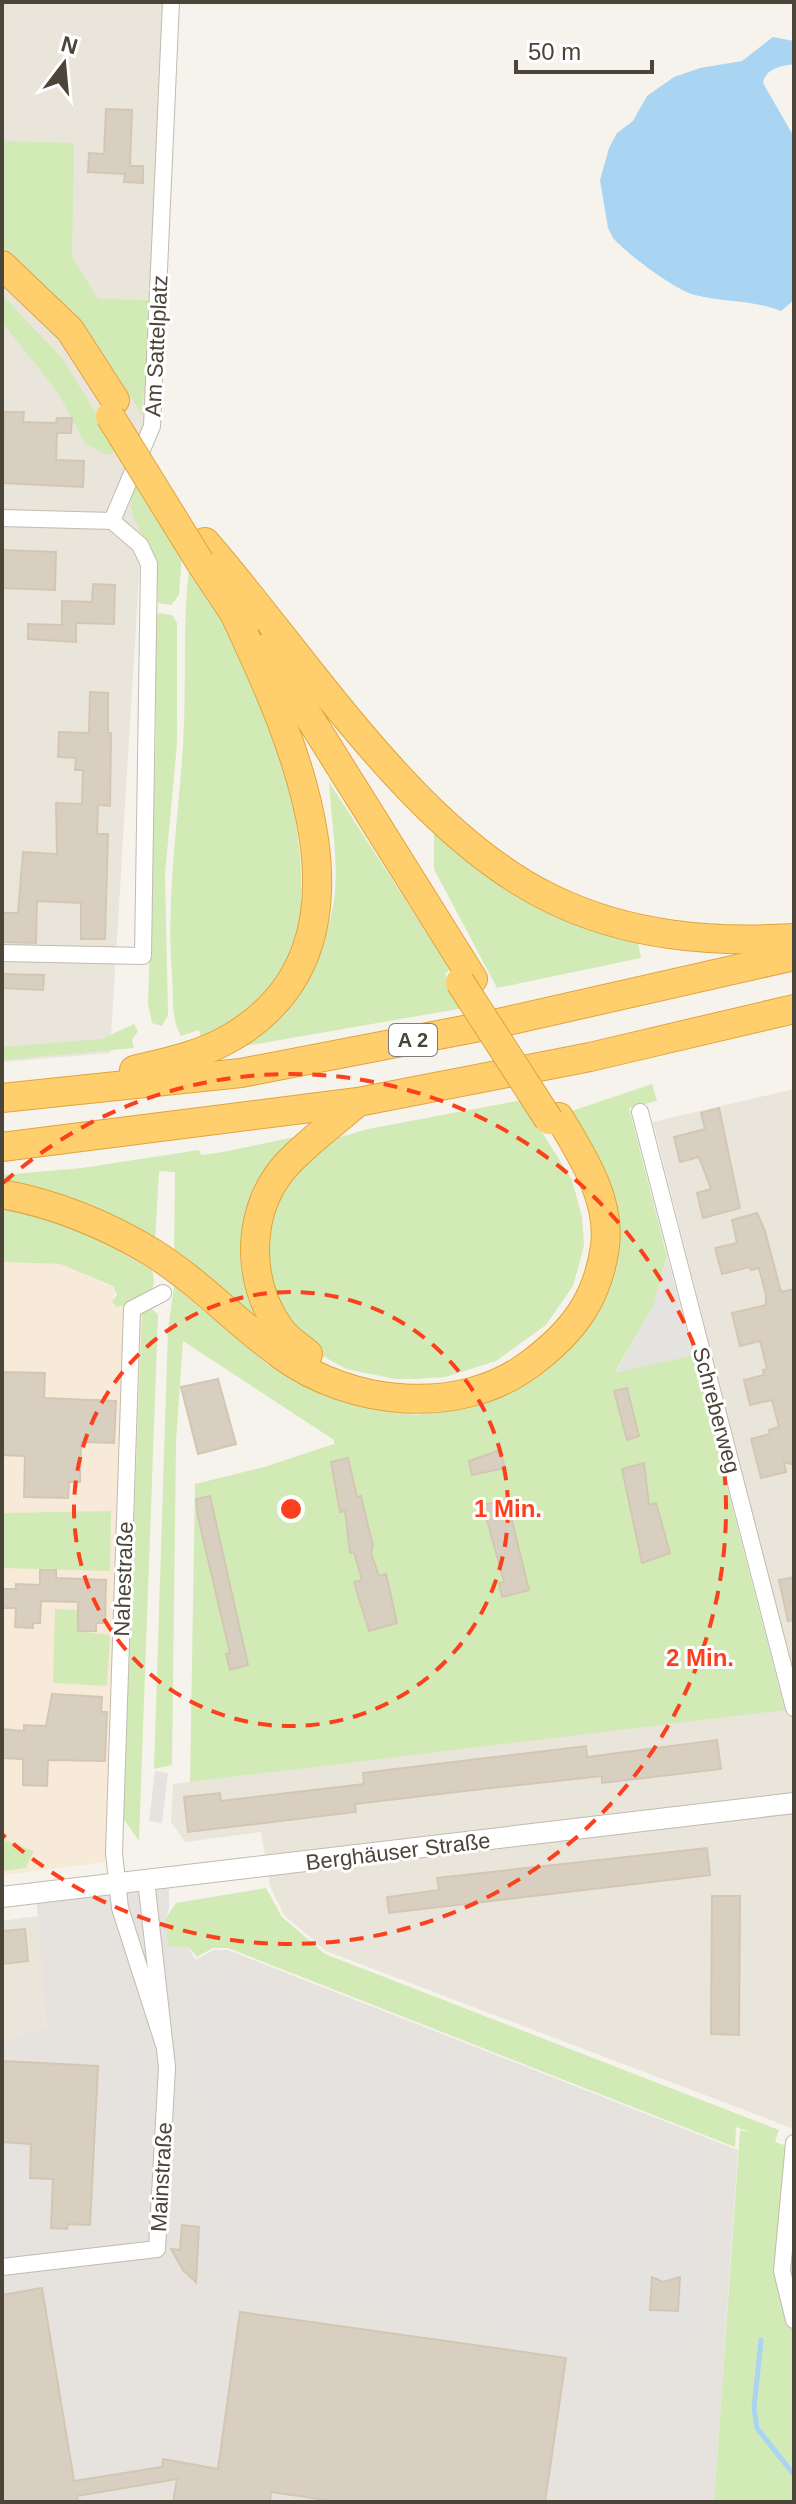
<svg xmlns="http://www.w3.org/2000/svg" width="796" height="2504" font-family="Helvetica,sans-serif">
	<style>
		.residential { fill: #eae5da }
		.commercial { fill: #f7ead8 }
		.industrial { fill: #e6e2dd }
		.green { fill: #d2eab5 }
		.parking { fill: #e5e3e0 }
		.water { fill: #a9d4f2 }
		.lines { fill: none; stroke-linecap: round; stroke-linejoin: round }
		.stream { stroke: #a9d4f2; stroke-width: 5 }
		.building { fill: #d8cfc1; stroke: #d3c7b4; stroke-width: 2 }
		.minor-casing { stroke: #c2bbae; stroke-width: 18 }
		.tertiary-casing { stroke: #c2bbae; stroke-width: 22 }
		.motorway-casing { stroke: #e0a43c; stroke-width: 30 }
		.minor { stroke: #fff; stroke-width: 16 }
		.tertiary { stroke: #fff; stroke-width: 20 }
		.motorway { stroke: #ffcf6e; stroke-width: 28 }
		.motorway-bridge-casing { stroke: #e0a43c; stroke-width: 30; stroke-linecap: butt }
		.motorway-bridge { stroke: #ffcf6e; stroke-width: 28 }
		.ring { fill: none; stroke: #fc3f1d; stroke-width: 4; stroke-dasharray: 14 10 }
		.labels { text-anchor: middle; stroke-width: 6; stroke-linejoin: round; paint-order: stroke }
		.shield { fill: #fff; stroke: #817c74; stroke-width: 2 }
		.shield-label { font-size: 20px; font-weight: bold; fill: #4b4439 }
		.street-label { font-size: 22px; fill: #4b4439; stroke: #fff }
		.centre { fill: #fc3f1d; stroke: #fff; stroke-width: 4 }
		.ring-label { font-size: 24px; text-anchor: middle; font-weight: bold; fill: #fc3f1d; stroke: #fff; stroke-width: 6; stroke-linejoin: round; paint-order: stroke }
	</style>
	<rect width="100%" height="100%" fill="#f6f3ec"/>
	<!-- residential -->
	<path class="residential" d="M2 2H169L150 395 110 1053 2 1062Z
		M794 1089V1679L653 1122Z
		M794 1708V2129L326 1951 284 1915 270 1886 261 1832 185 1842 171 1822 173 1784Z
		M38 1916 46 2029 2 2042V1921Z"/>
	<!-- commercial -->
	<path class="commercial" d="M2 1262 60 1264 113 1287 115 1300 140 1302 142 1309 123 1860 2 1875V1871L26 1868 34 1851 2 1839Z"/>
	<!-- industrial -->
	<path class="industrial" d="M169 1877V1909L166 1918 189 1947 195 1960 214 1950H228L738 2150 714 2502H2V2042L46 2028 36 1893Z"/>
	<!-- green -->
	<path class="green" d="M2 141 74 143 72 257 98 299 150 300 146 376 141 413C102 352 61 294 2 252Z
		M2 295 62 358 119 451 106 455 85 443 57 391 2 322Z
		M135 479 182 555 179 595 171 605 158 603C157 587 159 573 153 558 141 524 123 519 135 479Z
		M189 568C204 592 222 615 236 640 276 714 327 885 287 964 270 999 234 1019 202 1040L199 1030 181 1036C170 1016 174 998 172 976 166 897 178 823 183 745 187 685 182 627 189 568Z
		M159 613 172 615 177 623V744L165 874 168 1015 162 1026 152 1023 148 1004 156 732 154 620Z
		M329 782 450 969 445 974 464 1008 245 1046C294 1006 328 956 335 892 338 857 331 817 329 782Z
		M434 829 543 908 638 943 641 958 497 988 434 869Z
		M134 1024 138 1031 132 1040 134 1048 2 1060V1047L102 1039Z
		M652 1084 657 1101 629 1108 667 1256 653 1307 615 1372 693 1355 785 1710 190 1782 195 1484 264 1467 334 1444V1440L183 1341 176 1441 172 1765 154 1769 168 1329 174 1286 268 1365 306 1387 386 1412 416 1415 453 1409 608 1284 569 1112Z
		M522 1100 572 1180 582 1217 584 1246 573 1286 546 1325 496 1361 445 1377 416 1379H395L346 1369 314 1351 296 1336 265 1277 275 1198 326 1141 368 1129Z
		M297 1137C249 1210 214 1244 266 1331L174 1255 175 1172 159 1171 155 1242 2 1182V1175L82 1168 199 1150 201 1155C233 1152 264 1142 297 1137Z
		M2 1205 77 1228 152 1270C160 1296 139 1302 117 1307L112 1302 117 1295 113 1286 60 1264 2 1262Z
		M148 1306 158 1314 139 1841 123 1818 142 1309Z
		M111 1511 110 1571 2 1568V1513Z
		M55 1609 77 1610V1631L110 1635 107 1686 53 1683Z
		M2 1839 34 1851 26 1868 2 1871Z
		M266 1888 282 1917 325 1954 779 2130 775 2142 793 2148 794 2143V2502H714L740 2130 753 2133 736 2127 735 2147 228 1948H213L197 1957 189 1947 168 1946 166 1918 176 1903Z"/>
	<!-- parking -->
	<path class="parking" d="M667 1256 693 1355 615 1373 653 1307Z
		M155 1771 168 1773 162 1823 149 1821Z
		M222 1969 706 2155 701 2168 707 2170 700 2322 696 2331 689 2333 686 2352 227 2287 228 2274 197 2270 207 2095 193 2094 199 1985H216Z
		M131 2048 148 2050 137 2230 121 2229Z"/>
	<!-- water -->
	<path class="water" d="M773 37 794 41V64C781 66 766 68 763 83L794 137V300L781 311C750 299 725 303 695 295 676 291 626 253 613 238L608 228 600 180 609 148 617 133 633 121 647 96 674 77 700 68 742 61Z"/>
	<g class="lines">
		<!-- stream -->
		<path class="stream" d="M761 2340 754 2408 757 2428 794 2475"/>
	</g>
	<!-- building -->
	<path class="building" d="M106 109 132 110 130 166H143V183L124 182 125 174 88 172 89 153 104 154Z
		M4 412H24L23 422 56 423 57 418H72L71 433H57L56 460 84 461 83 487 2 483Z
		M2 550 56 552 55 590 2 588Z
		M93 584 115 585 114 624 76 623V642L28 639V624L62 625V601L92 602Z
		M90 692 108 693V733H111L110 806 98 805 97 834H108L105 939H81V903L37 901 36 943 2 942V913H18L23 852 57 854 56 803 82 804 83 770H75L76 758 58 757 59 732 89 733Z
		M2 974 44 975 43 990 2 988Z
		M719 1108 740 1208 703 1218 697 1193 711 1189 699 1157 680 1162 674 1137 705 1129 701 1113Z
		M757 1213 765 1231 781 1292 794 1289V1465L784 1462 786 1472 761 1478 751 1439 770 1434 769 1430 779 1427 772 1400 750 1405 744 1380 764 1375 763 1370 767 1369 760 1341 740 1346 732 1313 766 1305V1295L759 1268 751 1270 749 1267 722 1274 715 1248 737 1243 732 1220Z
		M2 1372 45 1373 44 1398 116 1401 114 1443 81 1442 80 1482H69L68 1498 24 1497 25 1456 2 1455Z
		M218 1379 236 1444 198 1454 181 1387Z
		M627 1388 639 1436 627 1440 614 1391Z
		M500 1450 505 1468 472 1475 469 1461Z
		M348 1458 357 1497 361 1496 373 1546 371 1553 379 1576 386 1574 397 1623 369 1631 354 1582 362 1580 354 1552 350 1553 345 1511 340 1512 331 1462Z
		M644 1463 649 1505 656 1503 670 1553 642 1563 622 1469Z
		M210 1496 248 1665 230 1670 226 1654 230 1653 198 1517 196 1499Z
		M511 1498 513 1512 510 1513 529 1590 502 1597 499 1583 504 1582 483 1505Z
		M40 1570H56V1578L106 1580 105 1623H96V1631H78V1602L41 1601 40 1623H33V1628L15 1627 16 1608H2V1589H16V1584L40 1585Z
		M794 1577V1620L788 1621 779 1580Z
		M52 1694 102 1697 101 1712H107L105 1761 48 1760 47 1786 23 1785V1759L2 1758V1729L24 1731V1725L46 1726Z
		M717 1740 721 1769 602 1783V1776L482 1789 355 1804 356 1812 188 1832 184 1797 220 1793 221 1801 364 1784 363 1773 478 1759 586 1746 587 1757Z
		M707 1848 710 1875 389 1913 387 1897 439 1890 437 1878Z
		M712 1896H740L739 2035 711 2034Z
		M25 1929 28 1961 2 1964V1931Z
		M2 2061 98 2066 90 2225 68 2224 67 2229 51 2228 53 2179 30 2178 31 2144 2 2142Z
		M182 2225 199 2227 196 2282 183 2270 171 2249 180 2250Z
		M652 2277 663 2282 680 2277 678 2311 650 2310Z
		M42 2288 74 2481 162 2467 163 2459 218 2469 240 2312 566 2358 545 2502H340L271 2492 270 2502H173L177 2479 77 2496 78 2502H2V2295Z"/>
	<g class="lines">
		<!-- minor casing -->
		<g class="minor-casing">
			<path id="minor" d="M2 518 112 521
				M112 521 152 426 171 2
				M2 953 143 956 149 564 140 545 112 521
				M640 1112 794 1708
				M163 1293 132 1309 114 1853 120 1908 164 2045
				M794 2143 782 2271 794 2320
				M2 2267 157 2249 167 2067 146 1880"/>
		</g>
		<!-- tertiary casing -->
		<g class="tertiary-casing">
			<path id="tertiary" d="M2 1897 794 1803"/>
		</g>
		<!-- motorway casing -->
		<g class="motorway-casing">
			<path id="motorway" d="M2 265 70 330 115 400
				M205 542C304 655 414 833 552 899 628 936 711 943 794 938
				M200 562 244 628
				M266 648 473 979
				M134 1070C167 1062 202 1055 232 1037 388 944 293 739 235 615
				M2 1098 241 1073 490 1025 794 956
				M2 1147 358 1102 590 1057 794 1009
				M2 1194C55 1204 107 1225 153 1253 199 1282 237 1323 281 1355 351 1406 459 1417 530 1364 573 1332 598 1299 605 1246 611 1199 582 1156 559 1117
				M308 1354C299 1346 287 1339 280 1329 245 1280 246 1208 288 1163 309 1141 335 1122 358 1102"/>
		</g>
		<!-- minor -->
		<use href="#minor" class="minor"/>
		<!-- tertiary -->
		<use href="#tertiary" class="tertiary"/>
		<!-- motorway -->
		<use href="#motorway" class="motorway"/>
		<!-- motorway-bridge casing -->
		<g class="motorway-bridge-casing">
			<path id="motorway-bridge" d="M110 416 200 562
				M460 982 549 1120"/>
		</g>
		<!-- motorway-bridge -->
		<use href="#motorway-bridge" class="motorway-bridge"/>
	</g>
	<!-- distance rings -->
	<g class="ring">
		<circle cx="291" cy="1509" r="217"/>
		<path d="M3 1183A435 435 0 1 1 3 1835"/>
	</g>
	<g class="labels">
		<!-- shield labels -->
		<rect class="shield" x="389" y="1024" width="48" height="32" rx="6"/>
		<g class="shield-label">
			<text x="413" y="1047">A 2</text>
		</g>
		<!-- street labels -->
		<g class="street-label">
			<text transform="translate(156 346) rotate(-87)" y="8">Am Sattelplatz</text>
			<text transform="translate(717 1410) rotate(75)" y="8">Schreberweg</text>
			<text transform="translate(123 1579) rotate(-88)" y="8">Nahestraße</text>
			<text transform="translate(398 1851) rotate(-7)" y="8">Berghäuser Straße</text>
			<text transform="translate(161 2177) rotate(-87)" y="8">Mainstraße</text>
		</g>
	</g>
	<circle cx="291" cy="1509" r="12" class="centre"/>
	<g class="ring-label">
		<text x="508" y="1517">1 Min.</text>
		<text x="700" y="1666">2 Min.</text>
	</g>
	<!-- border -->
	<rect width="796" height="2504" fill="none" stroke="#4b4439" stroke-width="8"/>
	<!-- north arrow -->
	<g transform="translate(64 64) rotate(16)" stroke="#ffffff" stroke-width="6" paint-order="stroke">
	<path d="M0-6L14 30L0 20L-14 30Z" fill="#4b4439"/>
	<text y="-12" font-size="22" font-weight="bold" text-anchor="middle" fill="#4b4439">N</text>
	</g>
	<!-- scale -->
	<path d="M516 60v12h136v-12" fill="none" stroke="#4b4439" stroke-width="4"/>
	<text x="528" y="60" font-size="24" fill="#4b4439" stroke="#ffffff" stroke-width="6" paint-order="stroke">50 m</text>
</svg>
